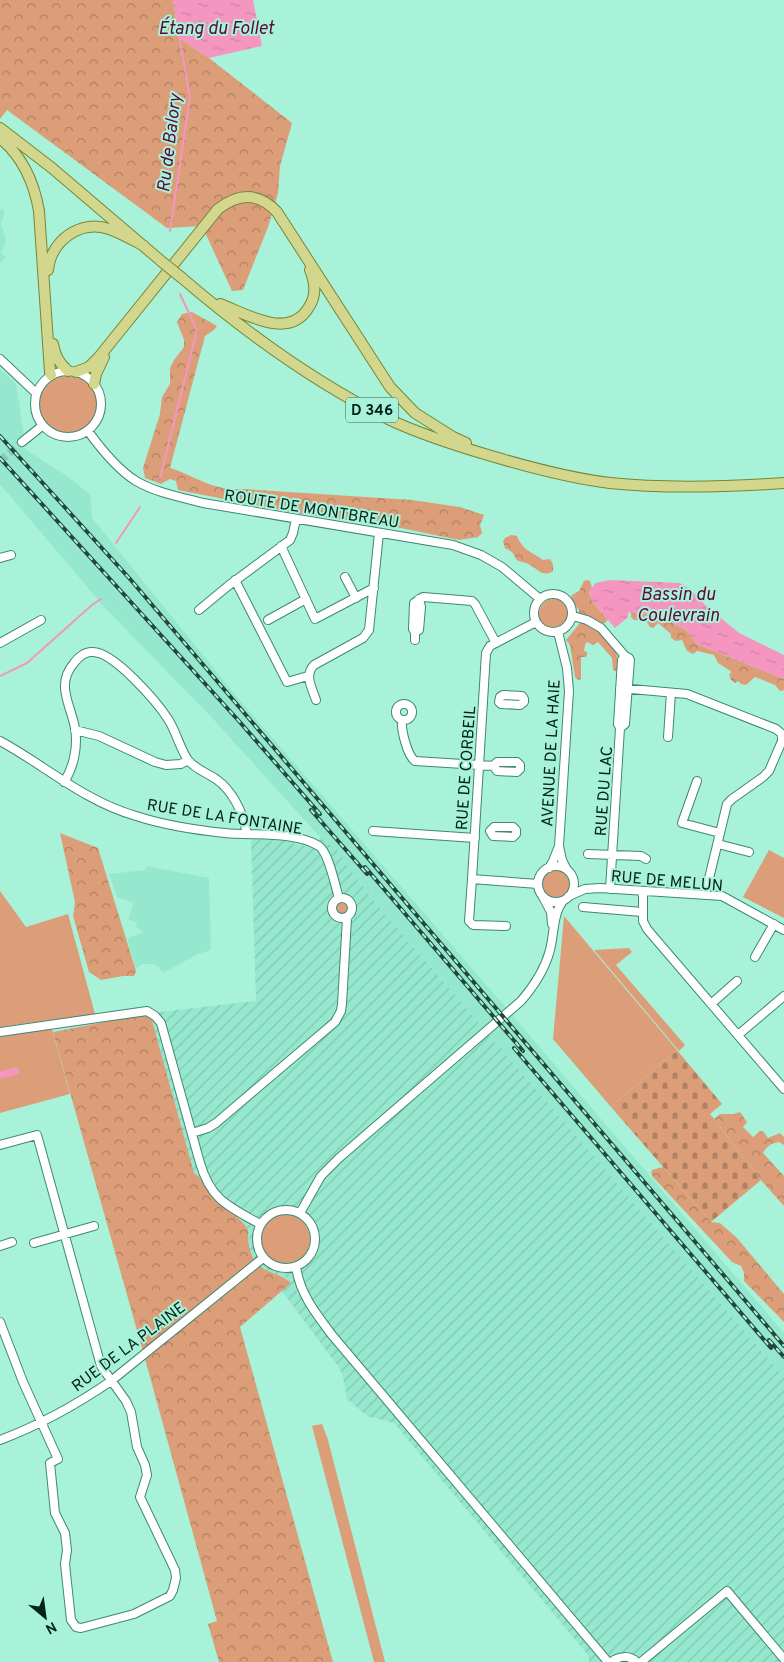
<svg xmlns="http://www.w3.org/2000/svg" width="784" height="1662" font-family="Overpass,sans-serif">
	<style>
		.built { fill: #95e8ce }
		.industrial { fill: url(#industrial-furrows) }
		.green { fill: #db9e79 }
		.forest { fill: url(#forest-crowns) }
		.cemetery { fill: url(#cemetery-stones) }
		.water { fill: url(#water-ripples) }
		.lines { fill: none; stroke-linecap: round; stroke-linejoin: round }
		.stream { stroke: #f496bf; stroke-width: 2 }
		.canal { stroke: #f496bf; stroke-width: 7 }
		.minor-tunnel { stroke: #87c9b4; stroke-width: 8; stroke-dasharray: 8 4; stroke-linecap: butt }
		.minor-casing { stroke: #3f8873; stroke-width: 10 }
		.major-casing { stroke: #778634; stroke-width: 12 }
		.minor { stroke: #fff; stroke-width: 8 }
		.major { stroke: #d3d78e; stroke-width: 10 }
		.rail-casing { stroke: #22483d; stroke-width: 4 }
		.rail { stroke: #a8f2da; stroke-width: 2; stroke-dasharray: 5.5; stroke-linecap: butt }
		.major-bridge-casing { stroke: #778634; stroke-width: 12; stroke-linecap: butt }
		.major-bridge { stroke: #d3d78e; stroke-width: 10 }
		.labels { text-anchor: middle; stroke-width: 4; stroke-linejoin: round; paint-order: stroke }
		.shield { fill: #a8f2da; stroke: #356154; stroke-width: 1 }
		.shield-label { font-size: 15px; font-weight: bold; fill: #04231b }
		.street-label { font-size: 16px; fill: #04231b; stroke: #a8f2da }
		.water-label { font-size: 18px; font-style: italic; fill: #5d0838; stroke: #a8f2da }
	</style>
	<defs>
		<pattern id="industrial-furrows" width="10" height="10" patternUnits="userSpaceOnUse" patternTransform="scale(1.25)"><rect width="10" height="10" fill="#95e8ce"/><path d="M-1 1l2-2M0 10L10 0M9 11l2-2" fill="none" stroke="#7fc7b0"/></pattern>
		<pattern id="forest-crowns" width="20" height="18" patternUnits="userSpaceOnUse" patternTransform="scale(1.25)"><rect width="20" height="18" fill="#db9e79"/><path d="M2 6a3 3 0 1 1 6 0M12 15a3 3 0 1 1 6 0" fill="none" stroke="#af8062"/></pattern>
		<pattern id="cemetery-stones" width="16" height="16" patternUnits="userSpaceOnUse" patternTransform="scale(1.25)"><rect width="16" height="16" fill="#db9e79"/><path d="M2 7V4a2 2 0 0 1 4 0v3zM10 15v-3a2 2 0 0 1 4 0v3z" fill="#af8062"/></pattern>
		<pattern id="water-ripples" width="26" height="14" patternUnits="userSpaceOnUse" patternTransform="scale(1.25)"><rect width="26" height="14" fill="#f496bf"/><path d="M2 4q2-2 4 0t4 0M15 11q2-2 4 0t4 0" fill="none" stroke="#d081a4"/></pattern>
	</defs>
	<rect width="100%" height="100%" fill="#a8f2da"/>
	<!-- built -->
	<path class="built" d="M0 209 5 211 1 224 6 240 1 253 6 257 0 263Z
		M0 369 16 384 24 434 18 440 26 450 64 474 90 494 91 502 92 518 237 697 502 1003 784 1333V1377L378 906 343 860V854L320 837 214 720 105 608 0 484Z
		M146 866 209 878 211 950 198 954 163 973 159 967 153 964H142L136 969 127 938 144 932 135 926 137 923 128 919 134 903 117 897 109 874 146 870Z"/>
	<!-- industrial -->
	<path class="industrial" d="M320 837 343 854V860L378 906 784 1377V1662H589L588 1655 394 1423 367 1416 347 1399 343 1377 340 1369 282 1291 290 1283 285 1277 267 1271 258 1264 249 1249 248 1229 240 1218 225 1210 213 1197 200 1177 194 1173 150 1013 256 1001 251 839 285 841 316 849Z"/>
	<!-- green -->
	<path class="green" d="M39 405a29 29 0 1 1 58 0a29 29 0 1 1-58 0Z
		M539 614a15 15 0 1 1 30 0a15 15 0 1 1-30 0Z
		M769 850 784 858V918L743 897Z
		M541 885a15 15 0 1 1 30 0a15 15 0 1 1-30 0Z
		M0 891 26 927 68 914 95 1014 0 1027Z
		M336 908a6 6 0 1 1 12 0a6 6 0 1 1-12 0Z
		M564 916 677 1050 611 1107 553 1039Z
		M629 948 632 952 616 965 685 1045 679 1051 594 950Z
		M52 1029 70 1094 0 1113V1036Z
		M260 1239a25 25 0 1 1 50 0a25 25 0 1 1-50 0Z
		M322 1424 328 1440 385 1662H374L312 1426Z"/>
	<!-- forest -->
	<path class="forest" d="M0 0H173L179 38 209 58 292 123 280 166 278 193 268 227 243 290 232 291 202 226 167 228 7 110 0 119Z
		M192 312 217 326 214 330 205 336 170 468C198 477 212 491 243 489L412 500 460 507 484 515 480 525 482 533 478 537 459 540 386 525 301 514 178 490 176 481 170 479 161 484 145 478 143 468 160 414 162 397 170 384V368L174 360 184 347V340L177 322 182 314Z
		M511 535 517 536C523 551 531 551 543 560L550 559 553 564V571C543 578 538 569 530 565 526 562 520 562 517 560L512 552 505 548 503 541 505 538Z
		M587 580 590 581 592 588 589 592 592 601 608 620 601 626C608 638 624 657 616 671L613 670 612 658 598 642 593 645 587 642 585 645 584 651 587 652V655L586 657H581V679L578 680 575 677 570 645 566 640 580 623 579 610 571 599 572 595 579 591 584 581Z
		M631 611 637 615 644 614 662 617 686 630 697 644 784 679V690L780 691 775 685 755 677 746 685 741 684 738 681 735 683 731 680 729 674 732 672 718 663 714 655 697 651 693 654 687 651 682 640 676 641 671 638V634L658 623 653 628 650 627 646 621 634 620 631 617Z
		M60 833 98 848 136 971 134 976H123L101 980 89 972 73 916 75 902Z
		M150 1013 194 1173C203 1178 206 1189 213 1197 223 1209 239 1215 247 1228 249 1231 248 1235 248 1239 249 1248 251 1257 258 1264 267 1274 281 1273 291 1283L240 1327 333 1662H219L208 1624 217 1621 147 1366 53 1032Z
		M740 1112 747 1122 743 1127 753 1137 760 1131H763L768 1138 780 1133 784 1137V1145L779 1142C771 1143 767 1146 763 1153L784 1176V1206L761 1180 714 1119 720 1114H733Z
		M663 1167 711 1222 720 1223 737 1238 784 1294V1322L744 1281V1273L741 1266 732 1262 653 1177 651 1173 652 1170Z"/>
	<!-- cemetery -->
	<path class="cemetery" d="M677 1050 722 1104 710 1114 761 1180 711 1222 611 1107Z"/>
	<!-- water -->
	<path class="water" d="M173 0H253L262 46 209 58 179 38Z
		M609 580 680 583 691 590 705 605 739 633 784 655V679L697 644 686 630 662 617 657 619 644 614 641 616 631 612 628 613V617L615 628 592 601 589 591 596 583Z"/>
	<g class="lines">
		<!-- stream -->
		<path class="stream" d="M170 231 190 97 179 36
			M160 478 197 330 180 294
			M116 543 140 507
			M0 676 27 663 92 605 101 599"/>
		<!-- canal -->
		<path class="canal" d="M0 1075 16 1071"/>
		<!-- minor-tunnel -->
		<path class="minor-tunnel" d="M0 461 22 442"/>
		<!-- minor casing -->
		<g class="minor-casing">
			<path id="minor" d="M0 359 36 393
				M35 404a33 33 0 1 1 66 0a33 33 0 1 1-66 0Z
				M88 431C101 449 117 469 136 481 157 493 180 497 203 503L453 545 481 555 502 567 540 599
				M22 442 42 426
				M281 546 315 619 374 588
				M0 558 11 555
				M345 577 356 598
				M235 580 287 682 308 676
				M534 613a19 19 0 1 1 38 0a19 19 0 1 1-38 0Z
				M199 610 228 586 290 540 293 533 296 519
				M573 616 587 620 601 628 625 656 622 660 618 724 620 728 610 889
				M268 620 306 599
				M536 622 490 646 486 653 472 879 538 884
				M415 632 419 630 421 607 419 599
				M558 632 567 668 569 691 559 846 562 860 567 870
				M415 640V632L413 629 414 603 423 597 472 601 475 604 496 643
				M0 643 41 620
				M620 688 687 694 776 729 782 734V741L769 771 763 777 732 799 727 804 705 895
				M503 695 522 696 524 699V702L520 705 501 704 499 702 500 697Z
				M316 700C312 688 304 675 314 665L363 638 369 630 379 533
				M396 712a8 8 0 1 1 16 0a8 8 0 1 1-16 0Z
				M402 720C401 730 407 755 415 761L495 766
				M620 728 625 724 630 660 629 658 625 656
				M75 730 99 736 155 762 166 765 181 764 188 760
				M668 737 671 693
				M0 741C46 766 84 801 136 816 164 825 195 830 225 833 253 836 294 831 319 846 329 853 335 886 339 898
				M497 762H517L520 765V769L517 772 497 771 495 768V764Z
				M697 781 682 823 720 833
				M64 782C74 767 78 746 75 728 71 705 55 685 74 663 78 657 86 651 93 652 114 652 157 702 168 719 176 731 180 749 188 760 195 769 207 773 216 779 234 792 243 814 247 834
				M494 827H513L516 830V834L513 837 493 836 490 831Z
				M373 831 475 838
				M718 844 749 852
				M588 854 641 856 646 859
				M538 884a18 18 0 1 1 36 0a18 18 0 1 1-36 0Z
				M549 868 553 861 559 846
				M472 879 469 921 473 925 506 926
				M643 891V921L647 929 784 1089
				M569 896 585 889 600 888 722 896 784 930
				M543 897 551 912 552 924
				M332 908a10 10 0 1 1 20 0a10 10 0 1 1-20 0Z
				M583 907 642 912
				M755 957 774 924
				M711 1004 737 981
				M0 1032 147 1011 155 1016 161 1023 200 1163C211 1200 228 1206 260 1224
				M738 1035 784 996
				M192 1133 208 1128 216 1123 335 1022 341 1011 342 1004 347 918
				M0 1145 37 1135 101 1366 126 1401 131 1412 137 1447 145 1465 147 1475 140 1497 175 1570 176 1578 173 1590 170 1596 134 1614 81 1628 76 1627 71 1620 65 1564 67 1550 65 1533 55 1513 50 1463 58 1459 23 1382 0 1322
				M257 1239a29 29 0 1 1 58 0a29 29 0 1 1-58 0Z
				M300 1213 321 1176 339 1158 521 1001C534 986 545 969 550 950 554 935 553 913 563 901
				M34 1243 94 1226
				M0 1246 12 1242
				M296 1267C300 1294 316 1314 332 1335L608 1662
				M0 1440C40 1425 76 1405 111 1381L263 1258
				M611 1662C619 1656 629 1655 637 1662
				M641 1662 727 1591 784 1659"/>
		</g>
		<!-- major casing -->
		<g class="major-casing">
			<path id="major" d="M0 128 52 168 161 261
				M0 138C23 157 34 182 39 211L50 372 51 375
				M48 270C51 241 80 219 109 229 121 233 133 240 144 246
				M182 278C245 332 314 382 388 419 420 434 454 445 488 455 528 467 568 478 610 483 667 489 726 487 784 483
				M220 304C247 314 289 341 309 307 317 295 315 282 310 270
				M53 344C55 356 59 363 68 371
				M76 372 89 367 99 357 218 209C239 193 258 192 277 212L390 387 415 413 453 437 466 443
				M94 384 96 374 104 357"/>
		</g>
		<!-- minor -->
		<use href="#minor" class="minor"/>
		<!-- major -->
		<use href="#major" class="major"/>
		<!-- rail casing -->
		<g class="rail-casing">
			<path id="rail" d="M0 436 130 579 784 1346
				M0 458 238 720 320 814
				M311 810 367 874
				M365 867 523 1051
				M514 1048 771 1348
				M769 1340 784 1357"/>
		</g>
		<!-- rail -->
		<use href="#rail" class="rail"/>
		<!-- major-bridge casing -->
		<g class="major-bridge-casing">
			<path id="major-bridge" d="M161 261 182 278"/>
		</g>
		<!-- major-bridge -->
		<use href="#major-bridge" class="major-bridge"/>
	</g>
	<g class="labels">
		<!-- shield labels -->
		<rect class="shield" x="346" y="397.5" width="52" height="25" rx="4"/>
		<g class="shield-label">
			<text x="372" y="415">D 346</text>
		</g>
		<!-- street labels -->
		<g class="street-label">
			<text transform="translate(312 508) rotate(9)" y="6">ROUTE DE MONTBREAU</text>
			<text transform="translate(550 753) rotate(-87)" y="6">AVENUE DE LA HAIE</text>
			<text transform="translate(465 768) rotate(-86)" y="6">RUE DE CORBEIL</text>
			<text transform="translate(603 791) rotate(-86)" y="6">RUE DU LAC</text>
			<text transform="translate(225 816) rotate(9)" y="6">RUE DE LA FONTAINE</text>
			<text transform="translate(667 880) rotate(5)" y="6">RUE DE MELUN</text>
			<text transform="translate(128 1346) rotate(-37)" y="6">RUE DE LA PLAINE</text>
		</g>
		<!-- water labels -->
		<g class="water-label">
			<text x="216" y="34">Étang du Follet</text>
			<text transform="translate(169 143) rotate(-83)" y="6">Ru de Balory</text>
			<text x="678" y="600">Bassin du<tspan x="678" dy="21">Coulevrain</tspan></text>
		</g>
	</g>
	<!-- north arrow -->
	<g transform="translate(45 1617) rotate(151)" stroke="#a8f2da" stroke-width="4" paint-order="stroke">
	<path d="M0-4L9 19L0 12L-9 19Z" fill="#04231b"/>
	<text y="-8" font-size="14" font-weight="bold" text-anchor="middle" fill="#04231b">N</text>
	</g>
</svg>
